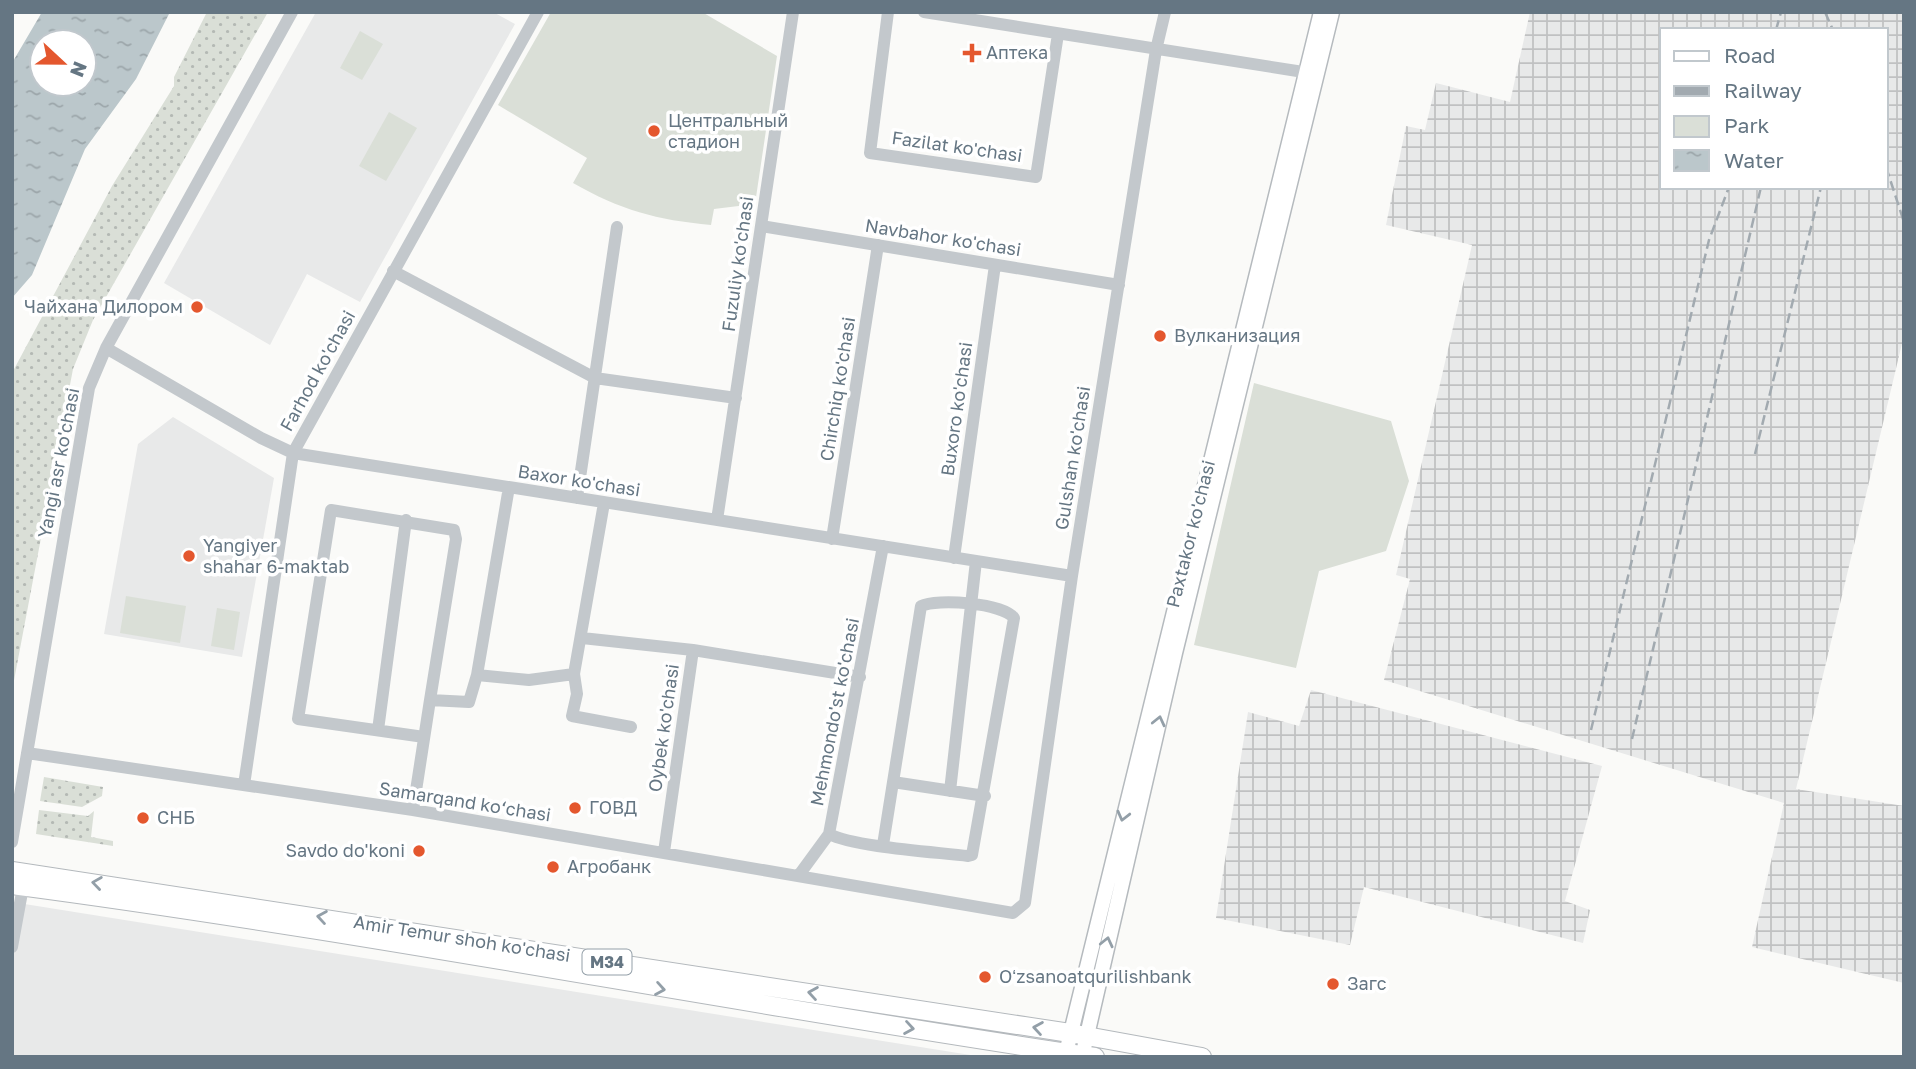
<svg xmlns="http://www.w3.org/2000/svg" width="1916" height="1069" font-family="'Golos Text',sans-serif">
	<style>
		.built { fill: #e8e9e9 }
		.industrial { fill: url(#industrial-grid); fill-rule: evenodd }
		.grass { fill: url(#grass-dots) }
		.park { fill: #dadfd7 }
		.water { fill: url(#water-ripples); fill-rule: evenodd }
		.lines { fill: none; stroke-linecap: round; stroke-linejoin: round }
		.major-casing { stroke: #b5babe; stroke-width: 17 }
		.highway-casing { stroke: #b4b9bd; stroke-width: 20 }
		.minor { stroke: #c3c8cc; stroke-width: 12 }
		.major { stroke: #fff; stroke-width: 14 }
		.highway { stroke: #fff; stroke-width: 18 }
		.rail { stroke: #a2aab0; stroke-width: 2.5; stroke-dasharray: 10 5; stroke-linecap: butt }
		.oneway { stroke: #939fa8 }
		.poi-dot { fill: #e4572e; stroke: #fff; stroke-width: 2.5 }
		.labels { text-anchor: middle; stroke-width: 7; stroke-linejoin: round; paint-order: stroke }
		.shield { fill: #fff; stroke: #939fa8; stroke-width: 2 }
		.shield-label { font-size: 16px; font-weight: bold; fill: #657683 }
		.poi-label { font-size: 18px; fill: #657683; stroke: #fff; text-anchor: start }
		.street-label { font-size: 18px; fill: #657683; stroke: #fff }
	</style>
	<defs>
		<pattern id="industrial-grid" width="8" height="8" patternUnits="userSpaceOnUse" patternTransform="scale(1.75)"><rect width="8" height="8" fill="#e8e9e9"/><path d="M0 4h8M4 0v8" fill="none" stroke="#c0c1c2"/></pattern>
		<pattern id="grass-dots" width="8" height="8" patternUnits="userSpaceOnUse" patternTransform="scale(1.75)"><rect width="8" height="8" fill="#dadfd7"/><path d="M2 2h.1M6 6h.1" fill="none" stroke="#b4b9b4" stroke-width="1.8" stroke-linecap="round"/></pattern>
		<pattern id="water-ripples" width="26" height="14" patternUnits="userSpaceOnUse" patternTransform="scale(1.75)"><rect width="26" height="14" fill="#bbc7cb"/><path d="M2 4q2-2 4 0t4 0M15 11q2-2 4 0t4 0" fill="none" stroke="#9ca6aa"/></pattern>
	</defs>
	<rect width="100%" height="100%" fill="#fafaf8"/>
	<!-- built -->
	<path class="built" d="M316 12H493L515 24 360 302 307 274 270 345 164 283Z
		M173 417 274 478 242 657 104 634 138 444Z
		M12 902 489 978 983 1057H12Z"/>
	<!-- industrial -->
	<path class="industrial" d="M1530 12H1904V335L1796 789 1904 806V983L1752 947 1784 803 1384 680 1410 579 1396 575 1472 245 1386 225 1406 126 1425 130 1436 83 1510 102ZM1662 30H1886V187H1662Z
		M1311 690 1602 766 1565 901 1590 910 1583 943 1364 887 1350 945 1216 918 1248 712 1299 726Z"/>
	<!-- grass -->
	<path class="grass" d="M207 12H268L93 320 73 369 12 691V373L112 186 174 86V77Z
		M44 777 103 787 102 796 82 807 40 801Z
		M39 810 88 816 94 811 91 837 113 841V846L36 834Z"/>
	<!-- park -->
	<path class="park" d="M551 12H702L777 56 755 204 714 209 711 225C657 220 620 210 573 183L587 158 498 105Z
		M360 31 383 44 362 80 340 68Z
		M389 112 417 128 386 181 359 166Z
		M1254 383 1391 421 1409 481 1386 551 1319 571 1296 668 1194 645Z
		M126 596 186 606 180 643 120 633Z
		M217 608 240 612 234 650 211 646Z"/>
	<!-- water -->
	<path class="water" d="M42 12H170L136 79 85 149 32 275 12 298V63ZM42 42H84V84H42Z"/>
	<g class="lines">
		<!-- major casing -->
		<g class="major-casing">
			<path id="major" d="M1065 1057 1321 12
				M1082 1057 1175 653 1332 12"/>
		</g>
		<!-- highway casing -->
		<g class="highway-casing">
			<path id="highway" d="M12 871 1070 1033 1202 1057
				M12 885C375 933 734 1004 1095 1057"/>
		</g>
		<!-- minor -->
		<path class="minor" d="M888 12 870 153 1036 177 1058 34
			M924 12 1316 74
			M761 226 1119 285
			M393 271 595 378 736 398
			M106 348 261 438 293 453 1072 576
			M577 498 617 227
			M717 520 793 12
			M832 539 878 245
			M954 558 995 265
			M582 638 693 650 860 677
			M574 674 604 503
			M477 675 509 487
			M378 730 406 520
			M424 737 298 719 331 510 454 530 456 539 430 700
			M27 753 413 810 1013 913 1025 903 1072 576 1156 50 1165 12
			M893 782 985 796
			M244 785 293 453 538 12
			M950 791 976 561
			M413 810 430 700 469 702 477 675 529 680 574 674 577 694 572 716 631 727
			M829 834C854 847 936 852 968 856L972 855 1014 618C1003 603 937 598 921 606L883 845
			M12 842 89 388 106 348 292 12
			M664 852 693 650
			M799 875 829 834 883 546
			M12 947 23 887"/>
		<!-- major -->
		<use href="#major" class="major"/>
		<!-- highway -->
		<use href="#highway" class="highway"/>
		<!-- rail -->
		<path class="rail" d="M1825 12 1833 30
			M1776 30 1781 12
			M1886 167 1904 222
			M1755 454 1821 187
			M1591 730 1709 240 1729 187
			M1632 739 1761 187"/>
	</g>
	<!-- one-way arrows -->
	<defs><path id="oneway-chevron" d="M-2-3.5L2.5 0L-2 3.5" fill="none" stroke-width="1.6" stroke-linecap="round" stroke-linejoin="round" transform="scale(1.75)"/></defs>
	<g class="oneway">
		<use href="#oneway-chevron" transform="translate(1159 721) rotate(-77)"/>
		<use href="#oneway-chevron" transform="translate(1123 816) rotate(104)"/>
		<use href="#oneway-chevron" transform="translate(97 883) rotate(-172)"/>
		<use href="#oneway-chevron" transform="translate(322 917) rotate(-171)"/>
		<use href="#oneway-chevron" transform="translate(1107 942) rotate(-77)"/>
		<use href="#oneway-chevron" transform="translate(660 989) rotate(10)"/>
		<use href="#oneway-chevron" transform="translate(813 993) rotate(-171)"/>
		<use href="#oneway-chevron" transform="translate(909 1028) rotate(9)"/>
		<use href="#oneway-chevron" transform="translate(1038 1028) rotate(-171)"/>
	</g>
	<!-- markers -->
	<g class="poi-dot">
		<path d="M968.5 42.5h7v7h7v7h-7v7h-7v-7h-7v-7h7z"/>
		<circle cx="654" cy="131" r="7"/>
		<circle cx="197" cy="307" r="7"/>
		<circle cx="1160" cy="336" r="7"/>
		<circle cx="189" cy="556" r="7"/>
		<circle cx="575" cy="808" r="7"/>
		<circle cx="143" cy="818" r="7"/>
		<circle cx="419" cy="851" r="7"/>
		<circle cx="553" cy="867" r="7"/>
		<circle cx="985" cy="977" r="7"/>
		<circle cx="1333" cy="984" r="7"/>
	</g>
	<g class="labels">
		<!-- shield labels -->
		<rect class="shield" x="582.5" y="949.5" width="49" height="25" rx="5"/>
		<g class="shield-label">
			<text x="607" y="968">M34</text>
		</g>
		<!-- poi labels -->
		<g class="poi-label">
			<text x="986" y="59">Аптека</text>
			<text x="668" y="127">Центральный<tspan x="668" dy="21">стадион</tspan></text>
			<text x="183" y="313" text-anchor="end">Чайхана Дилором</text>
			<text x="1174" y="342">Вулканизация</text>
			<text x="203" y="552">Yangiyer<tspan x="203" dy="21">shahar 6-maktab</tspan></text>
			<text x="589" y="814">ГОВД</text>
			<text x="157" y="824">СНБ</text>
			<text x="405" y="857" text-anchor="end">Savdo do'koni</text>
			<text x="567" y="873">Агробанк</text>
			<text x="999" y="983">Oʻzsanoatqurilishbank</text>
			<text x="1347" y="990">Загс</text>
		</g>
		<!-- street labels -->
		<g class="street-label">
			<text transform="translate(957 147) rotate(8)" y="6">Fazilat ko'chasi</text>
			<text transform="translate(943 238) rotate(9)" y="6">Navbahor ko'chasi</text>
			<text transform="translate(738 264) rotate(-82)" y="6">Fuzuliy ko'chasi</text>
			<text transform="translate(318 371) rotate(-61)" y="6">Farhod ko'chasi</text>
			<text transform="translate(838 389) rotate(-81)" y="6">Chirchiq ko'chasi</text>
			<text transform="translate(957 409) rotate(-82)" y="6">Buxoro ko'chasi</text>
			<text transform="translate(1073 458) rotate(-81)" y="6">Gulshan ko'chasi</text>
			<text transform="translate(59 463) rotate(-79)" y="6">Yangi asr ko'chasi</text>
			<text transform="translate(579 481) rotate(9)" y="6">Baxor ko'chasi</text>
			<text transform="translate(1191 534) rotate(-76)" y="6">Paxtakor ko'chasi</text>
			<text transform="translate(835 712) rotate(-79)" y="6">Mehmondo'st ko'chasi</text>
			<text transform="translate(664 728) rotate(-82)" y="6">Oybek ko'chasi</text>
			<text transform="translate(465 802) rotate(9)" y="6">Samarqand ko‘chasi</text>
			<text transform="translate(462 939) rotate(9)" y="6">Amir Temur shoh ko'chasi</text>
		</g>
	</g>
	<!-- border -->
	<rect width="1916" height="1069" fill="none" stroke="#657683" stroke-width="28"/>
	<!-- legend -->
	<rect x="1660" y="28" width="228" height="161" fill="#ffffff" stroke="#c1c8cd" stroke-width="2"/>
	<rect x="1674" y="51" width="35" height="10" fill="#ffffff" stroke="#c1c8cd" stroke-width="2"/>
	<text x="1724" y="63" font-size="21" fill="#657683">Road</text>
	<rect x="1674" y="86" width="35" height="10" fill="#a2aab0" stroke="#c1c8cd" stroke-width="2"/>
	<text x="1724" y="98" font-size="21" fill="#657683">Railway</text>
	<rect x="1674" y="116" width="35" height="21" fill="#dadfd7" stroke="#c1c8cd" stroke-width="2"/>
	<text x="1724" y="133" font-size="21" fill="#657683">Park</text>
	<rect x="1674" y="150" width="35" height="21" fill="url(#water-ripples)" stroke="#c1c8cd" stroke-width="2"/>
	<text x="1724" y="168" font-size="21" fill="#657683">Water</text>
	<!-- north arrow -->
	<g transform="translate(63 63) rotate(112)"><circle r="33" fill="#ffffff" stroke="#c1c8cd" stroke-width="2"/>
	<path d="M0-5L12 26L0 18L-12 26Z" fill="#e4572e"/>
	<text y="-10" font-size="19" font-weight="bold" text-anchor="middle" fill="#657683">N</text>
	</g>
</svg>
